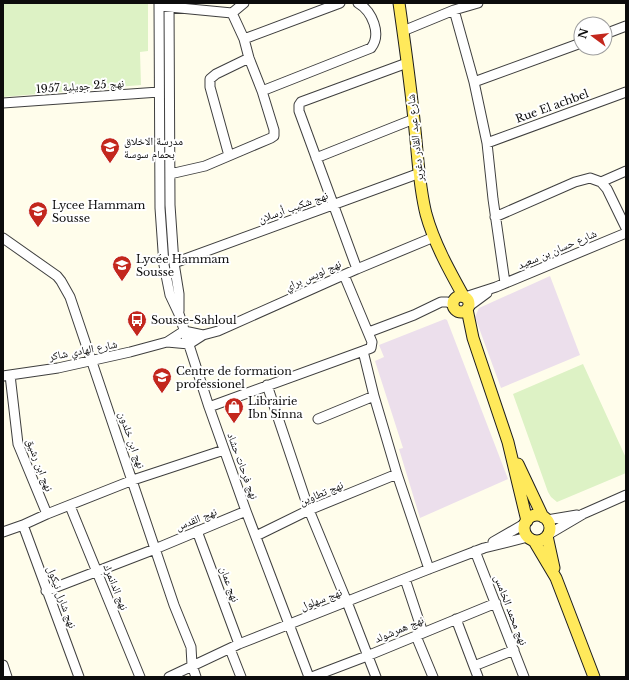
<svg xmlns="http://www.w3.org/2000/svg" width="629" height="680" font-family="'Libre Baskerville','Noto Naskh Arabic',serif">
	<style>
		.industrial { fill: #ecdfec }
		.pitch { fill: #ddf2c5 }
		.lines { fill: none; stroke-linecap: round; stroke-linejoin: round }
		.minor-casing { stroke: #3f3f3f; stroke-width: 11 }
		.major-casing { stroke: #1d1d1d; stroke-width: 13 }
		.minor { stroke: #fff; stroke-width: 9 }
		.major { stroke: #ffe95b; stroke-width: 11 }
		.labels { text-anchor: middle; stroke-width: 4; stroke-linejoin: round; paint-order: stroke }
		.street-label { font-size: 11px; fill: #0c0c0c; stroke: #fff }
		.poi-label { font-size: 11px; fill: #0c0c0c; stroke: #fff; text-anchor: start }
	</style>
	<rect width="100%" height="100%" fill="#fffdeb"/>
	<!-- industrial -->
	<path class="industrial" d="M550 276 580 355 501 388 475 317 479 308Z
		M445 319 447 320 508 479 420 518 399 449 403 448 375 361 384 357 379 345Z"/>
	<!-- pitch -->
	<path class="pitch" d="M3 3H148V51L140 52 141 85 3 97Z
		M583 364 626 458V473L557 502 551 497 548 492 513 394Z"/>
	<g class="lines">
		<!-- minor casing -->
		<g class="minor-casing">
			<path id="minor" d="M159 3 160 208 164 265 170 295 179 314 209 407 246 511 309 677
				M169 3 170 205 174 263 179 294V311
				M159 6 232 13 244 39 249 58 262 91 274 130V136L271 138 205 166 170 174
				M454 10 474 82 487 143 493 199 505 283
				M232 13 244 3
				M403 31 454 10 478 3
				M605 34 626 26
				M244 39 340 3
				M474 82 581 43
				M262 91 371 48C382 34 372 11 358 3
				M3 103 159 92
				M487 143 626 92
				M228 152 210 87V79L216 74 249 58
				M316 158 414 119
				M601 182 626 171
				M495 217 575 182 590 178 601 182 607 189 626 228
				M3 238 57 276 61 281 70 297 174 605 191 647 192 665 196 677
				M174 263 420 173
				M357 269 299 111V105L301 102 407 63
				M344 275 372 342 371 348 363 351
				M465 297 496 287 626 233
				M468 307 487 293
				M369 332 414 315 441 302H447L453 304
				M167 342 189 344 203 335 218 331 357 269 434 237
				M10 375 18 444 47 514
				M3 376 58 368 130 352 167 342 184 331 203 335
				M267 385 309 510 347 602 376 677
				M209 407 363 351 374 396 397 474 429 569
				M318 419 374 396
				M70 506 140 677
				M547 520 577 515
				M23 525 79 677
				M197 531 239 644
				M3 532 23 525 47 514 133 480 224 450
				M549 534 583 514 626 495
				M256 536 309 510 397 474
				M493 542 526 523
				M475 551 524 677
				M405 579 423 633
				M46 591 155 549 246 511
				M456 619 478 677
				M416 636 433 677
				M230 649 241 677
				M3 665 7 677
				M474 666 514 650
				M169 677 239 644 429 569 484 548 528 537
				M312 677 367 656 496 603"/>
		</g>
		<!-- major casing -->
		<g class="major-casing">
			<path id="major" d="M399 3C405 45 411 87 415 130 418 158 419 186 426 214 434 243 449 270 464 297
				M453 304a8 8 0 1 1 16 0a8 8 0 1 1-16 0Z
				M467 309 473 338 508 442 527 521
				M518 464 543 517
				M524 528a13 13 0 1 1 26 0a13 13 0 1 1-26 0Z
				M547 536 554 568
				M534 541 556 578 594 677"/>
		</g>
		<!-- minor -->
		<use href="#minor" class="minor"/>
		<!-- major -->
		<use href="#major" class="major"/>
	</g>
	<!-- icons -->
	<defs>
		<g id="school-pin" transform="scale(1)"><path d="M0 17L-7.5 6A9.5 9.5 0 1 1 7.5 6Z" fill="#c3271d" stroke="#fff"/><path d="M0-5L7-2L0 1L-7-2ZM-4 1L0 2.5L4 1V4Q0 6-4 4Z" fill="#fff"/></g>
		<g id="university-pin" transform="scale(1)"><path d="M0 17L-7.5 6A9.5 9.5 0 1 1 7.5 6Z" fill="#c3271d" stroke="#fff"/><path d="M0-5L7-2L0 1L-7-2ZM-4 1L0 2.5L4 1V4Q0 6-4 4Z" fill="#fff"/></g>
		<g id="bus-pin" transform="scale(1)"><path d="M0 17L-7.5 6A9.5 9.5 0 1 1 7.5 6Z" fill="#c3271d" stroke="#fff"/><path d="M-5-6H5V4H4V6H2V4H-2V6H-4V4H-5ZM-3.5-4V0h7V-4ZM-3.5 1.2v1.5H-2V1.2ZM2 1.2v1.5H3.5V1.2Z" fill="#fff"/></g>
		<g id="shop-pin" transform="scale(1)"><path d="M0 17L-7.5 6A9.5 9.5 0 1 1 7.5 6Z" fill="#c3271d" stroke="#fff"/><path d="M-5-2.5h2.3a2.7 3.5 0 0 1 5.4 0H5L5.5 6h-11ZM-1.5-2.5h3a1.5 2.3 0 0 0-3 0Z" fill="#fff"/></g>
	</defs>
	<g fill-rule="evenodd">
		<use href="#school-pin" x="110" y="147"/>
		<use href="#university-pin" x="38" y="211"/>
		<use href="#school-pin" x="122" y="265"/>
		<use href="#bus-pin" x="137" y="320"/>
		<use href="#school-pin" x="162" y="377"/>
		<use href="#shop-pin" x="234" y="407"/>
	</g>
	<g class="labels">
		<!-- street labels -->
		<g class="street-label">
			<text transform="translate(80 86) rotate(-4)" y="4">نهج 25 جويلية 1957</text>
			<text transform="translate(552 106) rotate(-20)" y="4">Rue El achbel</text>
			<text transform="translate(415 138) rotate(-96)" y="4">شارع عبد القادر دغرير</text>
			<text transform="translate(293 207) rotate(-20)" y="4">نهج شكيب أرسلان</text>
			<text transform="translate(557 249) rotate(-23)" y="4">شارع حسان بن سعيد</text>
			<text transform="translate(313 275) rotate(-24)" y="4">نهج لويس براي</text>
			<text transform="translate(83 350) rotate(-11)" y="4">شارع الهادي شاكر</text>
			<text transform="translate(132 440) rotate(71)" y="4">نهج ابن خلدون</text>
			<text transform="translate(40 465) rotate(69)" y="4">نهج ابن رشيق</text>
			<text transform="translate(243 466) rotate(70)" y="4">نهج فرحات حشاد</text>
			<text transform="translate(321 493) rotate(-23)" y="4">نهج تطاوين</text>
			<text transform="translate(196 519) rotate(-22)" y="4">نهج القدس</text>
			<text transform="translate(230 584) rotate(70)" y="4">نهج عمان</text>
			<text transform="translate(116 587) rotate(68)" y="4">نهج الدانمرك</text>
			<text transform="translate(62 597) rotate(70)" y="4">نهج شارل نيكول</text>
			<text transform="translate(321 599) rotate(-21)" y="4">نهج سهلول</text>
			<text transform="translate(511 610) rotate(69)" y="4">نهج محمد الخامس</text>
			<text transform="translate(399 629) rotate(-23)" y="4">نهج همرشولد</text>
		</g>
		<!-- poi labels -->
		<g class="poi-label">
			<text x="124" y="145">مدرسة الاخلاق<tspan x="124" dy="13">بحمام سوسة</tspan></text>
			<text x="52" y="209">Lycee Hammam<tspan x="52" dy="13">Sousse</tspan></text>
			<text x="136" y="263">Lycée Hammam<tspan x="136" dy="13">Sousse</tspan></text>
			<text x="151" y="324">Sousse-Sahloul</text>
			<text x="176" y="375">Centre de formation<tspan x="176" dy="13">professionel</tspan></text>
			<text x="248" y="405">Librairie<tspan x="248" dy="13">Ibn Sinna</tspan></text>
		</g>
	</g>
	<!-- border -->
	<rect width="629" height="680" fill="none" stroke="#0c0c0c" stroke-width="8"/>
	<!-- north arrow -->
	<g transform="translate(593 36) rotate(285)"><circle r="19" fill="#ffffff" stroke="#9e9e9e"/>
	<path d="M0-3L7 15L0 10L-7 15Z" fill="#c3271d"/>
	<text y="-6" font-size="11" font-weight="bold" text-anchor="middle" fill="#0c0c0c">N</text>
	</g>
</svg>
